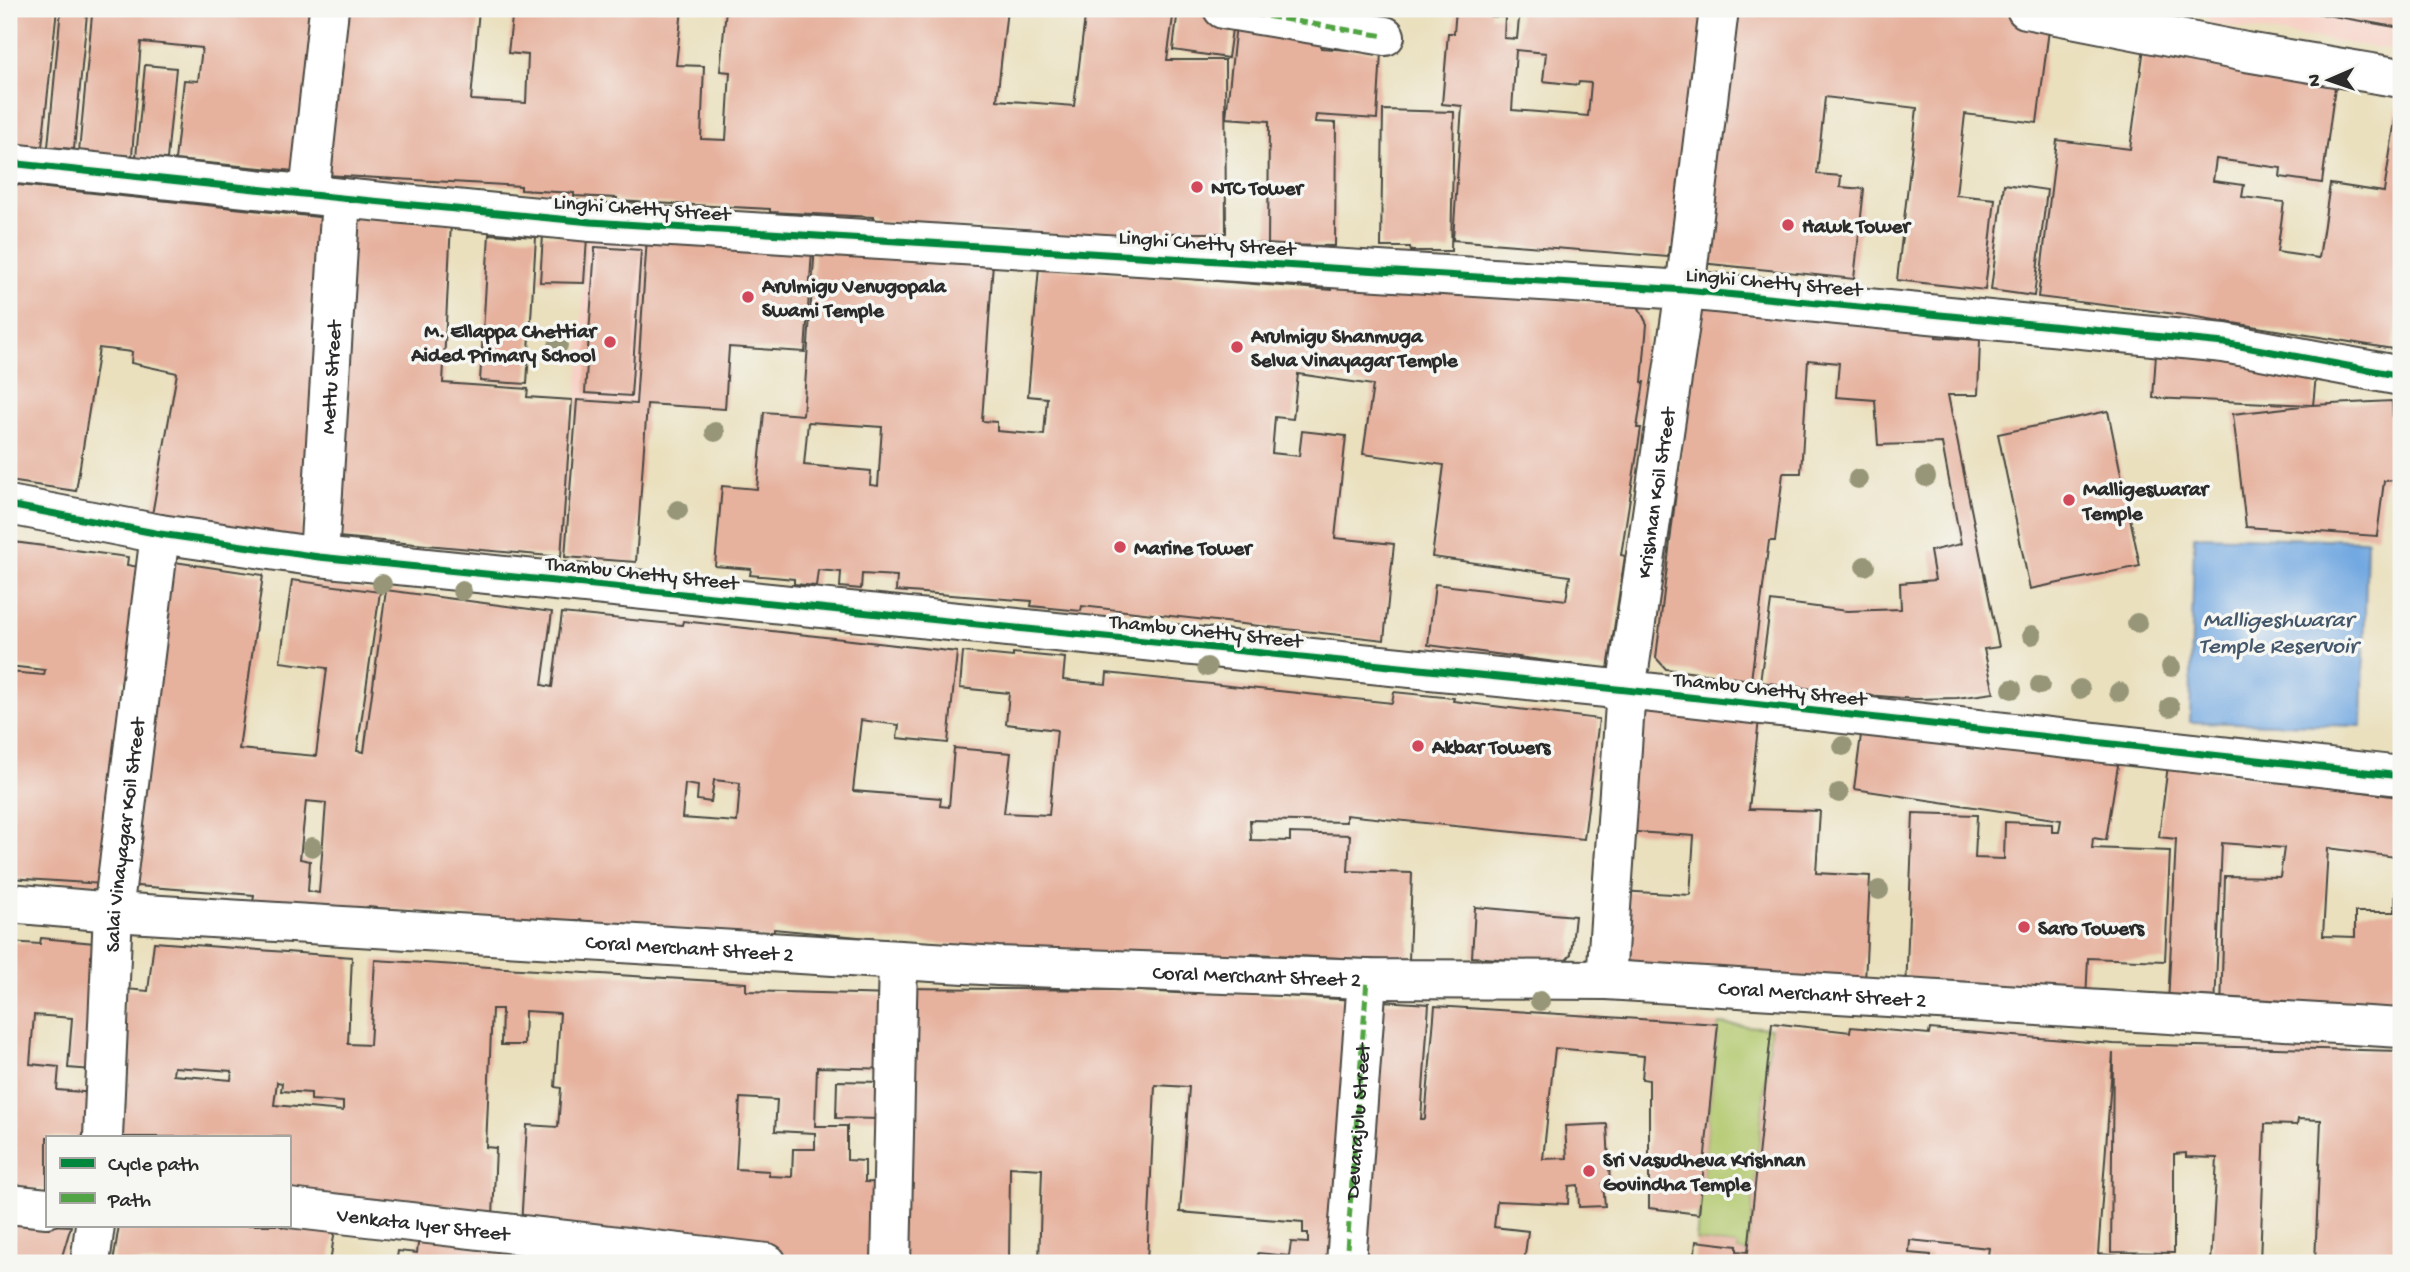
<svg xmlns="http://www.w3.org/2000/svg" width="2410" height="1272" font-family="'Gochi Hand',sans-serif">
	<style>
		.built { fill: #f7d1c6 }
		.green { fill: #b1c76b; stroke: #6e794b; stroke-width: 2 }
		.water { fill: #73a9e1; stroke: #4f6a86; stroke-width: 2 }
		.building { fill: #e6b19d; fill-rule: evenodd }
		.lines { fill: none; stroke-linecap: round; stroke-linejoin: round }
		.minor-casing { stroke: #484641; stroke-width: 42 }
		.minor { stroke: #fff; stroke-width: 38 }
		.quiet { stroke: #51a443; stroke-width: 5; stroke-dasharray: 10 5; stroke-linecap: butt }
		.cycleway-casing { stroke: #f6f6f2; stroke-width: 11 }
		.cycleway { stroke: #00873e; stroke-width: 7 }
		.tree { fill: #979678 }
		.poi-dot { fill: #d1495b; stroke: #f6f6f2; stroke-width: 2.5 }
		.labels { text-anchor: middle; stroke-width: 7; stroke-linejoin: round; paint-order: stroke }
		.poi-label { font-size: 21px; font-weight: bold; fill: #2b2b2b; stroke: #f6f6f2; text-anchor: start }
		.street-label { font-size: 21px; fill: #2b2b2b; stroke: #f6f6f2 }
		.water-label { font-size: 23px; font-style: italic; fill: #44576b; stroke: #f6f6f2 }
	</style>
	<rect width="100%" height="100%" fill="#f6f6f2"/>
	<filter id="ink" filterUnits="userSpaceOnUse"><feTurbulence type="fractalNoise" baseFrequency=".0143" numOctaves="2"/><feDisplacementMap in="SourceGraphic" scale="14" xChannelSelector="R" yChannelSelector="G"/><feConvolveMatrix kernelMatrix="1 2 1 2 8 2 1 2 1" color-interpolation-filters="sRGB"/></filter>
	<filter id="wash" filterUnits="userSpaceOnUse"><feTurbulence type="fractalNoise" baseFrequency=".00686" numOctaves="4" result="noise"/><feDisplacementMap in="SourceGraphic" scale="28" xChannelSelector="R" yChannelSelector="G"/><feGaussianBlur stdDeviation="1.57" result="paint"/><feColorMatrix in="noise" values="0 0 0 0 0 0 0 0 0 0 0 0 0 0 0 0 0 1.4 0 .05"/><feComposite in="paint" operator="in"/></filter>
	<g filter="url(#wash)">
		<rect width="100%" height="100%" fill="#eae0be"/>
		<!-- built -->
		<path class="built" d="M2210 9H2401V51L2207 23Z
			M587 234 647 237 636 404 577 400Z
			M1910 1240 1989 1248 1987 1263H1930L1931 1255 1909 1253Z"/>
		<!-- green -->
		<path class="green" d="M1718 1024 1771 1028 1748 1252 1737 1251V1246L1696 1241Z"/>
		<!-- water -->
		<path class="water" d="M2194 536 2367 540 2362 726 2190 722Z"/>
		<g id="blocks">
			<!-- building -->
			<path class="building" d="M9 9H57L42 147 9 143Z
				M61 9H183L239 17 240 9H320L305 172 175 160 184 80 198 81 202 48 141 42 132 156 79 152 92 15 87 14 74 149 48 147Z
				M336 9H479L471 100 526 103 528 55 508 53 513 9H682L676 65 704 66 701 139 726 140 730 72 720 71 726 9H1007L997 100 1074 106 1086 9 1174 10 1167 60H1225L1226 233H1169L1168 243 873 221V217L770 212V209L616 201 617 198 574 196V193L521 190V186L325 175Z
				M1178 9 1234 15 1228 58 1173 50Z
				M1311 9H1380L1379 22Z
				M1456 9H1491L1490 16 1505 17 1504 38 1517 39 1520 9H1704L1678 246H1669L1668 257 1453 240 1462 106 1442 104 1448 33H1454ZM1516 50 1546 53 1543 81 1578 85 1579 82 1591 83 1588 116 1512 110Z
				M1728 9H1969L2050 22 2037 123 1965 114 1956 195 1995 199 1985 290 1897 280 1917 108 1825 97 1817 174 1841 176 1840 187 1864 189 1854 279 1701 263Z
				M2298 9H2401V28L2298 10Z
				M1236 24 1322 33 1321 48 1381 52 1377 119 1316 115 1315 122 1336 123 1335 246 1268 245 1269 121 1226 118Z
				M2144 47 2336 79 2322 183 2280 177 2281 168 2216 159 2213 181 2244 185 2242 197 2284 202 2277 252 2319 258 2330 184 2384 192 2399 93 2401 94V299L2393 349 2184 315 2038 297 2057 140 2130 149Z
				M145 65 176 68 167 159 136 157Z
				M1383 110 1454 112 1451 251H1411L1410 247H1381Z
				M9 184 336 219 323 395 300 540 152 515 177 373 131 363 132 352 99 348 76 491 9 481Z
				M2004 184 2047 190 2034 296 1991 290Z
				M349 217 451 223 443 383 528 389 527 397 572 400 561 557 327 536Z
				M489 234 536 237 527 384 480 381Z
				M543 235 587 237 584 283 540 282Z
				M647 237 812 251 805 352 729 347 725 409 647 404 636 562 565 557 577 400 636 404Z
				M815 245 993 262 982 421 997 422V431L1044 435 1047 398 1028 396 1039 267 1332 290 1333 280 1638 306 1647 324 1642 382H1644L1637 428H1641L1621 555 1625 556 1608 669 1428 645 1435 584 1566 600 1570 576 1432 557 1444 465 1363 454 1373 385 1298 374 1293 419 1275 417 1272 453 1299 456 1302 431 1346 436 1335 538 1394 544 1384 640 1082 606 1081 611 1031 606 1032 601 896 591 897 576 862 574 861 589 840 587 841 572 818 570 816 586 794 584V579L750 575 751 569 715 566 722 486 757 489 764 412 803 415ZM808 422 882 427 878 486 870 485 871 471 804 465Z
				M595 247 641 250 631 396 585 393Z
				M1693 305 1936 324V337L1980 340 1978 395H1948L1999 647 1984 649 1994 693 1957 698 1915 699 1842 693 1760 682 1771 601 1847 611 1901 609 1900 583 1935 580 1930 551 1961 544 1942 443 1878 445 1875 400 1836 397 1839 363 1808 360 1801 473H1783L1775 541H1769L1751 680 1666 669 1656 658 1684 426Z
				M2156 354 2317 366 2313 405 2153 398Z
				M2392 401 2396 480 2384 481 2377 536 2246 527 2233 414 2311 405Z
				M2108 411 2140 566 2030 589 1998 434Z
				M9 537 14 538V542L128 557 127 565 150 569 134 681 122 680 110 785 103 884 9 878V672L44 675 45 670 9 666Z
				M161 560 263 575 239 749 316 756 327 668 280 662 292 580 380 592 357 751 364 752 386 590 552 612 542 685 552 687 562 613 682 625 683 621 957 652 948 743 897 738 899 725 861 720 853 791 941 798 940 806 949 807 954 748 1011 753 1004 813 1049 815 1057 730 1006 724 1009 693 960 688 963 652 1013 657V653L1065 658 1063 680 1106 684 1107 673 1392 703 1394 692 1454 698 1453 701 1599 719 1584 839 1346 815V822L1250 820 1251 840 1290 841V833L1350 835 1348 871 1412 873 1409 961 1252 954V957L1118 956 890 940 774 929 773 939 576 920V925L367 907V911L253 903 254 895 124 885ZM714 780 740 783 737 822 682 818 685 784 698 786 697 800 711 802ZM306 801 326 803 319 893 308 891 310 861 300 859Z
				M1636 707 1759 719 1749 809 1820 811 1816 873 1870 876 1865 982 1614 967 1619 891 1690 895 1694 836 1622 831Z
				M1862 727 2119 759 2106 840 2093 838 2092 848 2170 851 2165 961 2088 958 2086 1000 1906 991 1913 813 1977 815 1975 858 2004 859 2005 822 2052 824V832H2059L2061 820 1854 789Z
				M2168 765 2399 797 2398 792H2401V1013L2221 1010 2225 876 2280 877 2284 848 2222 843 2215 1008 2168 1005 2176 839 2159 837ZM2328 848 2396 857 2395 912H2355V937L2323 936Z
				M1475 907 1575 916 1571 954 1563 964 1472 957Z
				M41 938 94 943 93 1070 68 1068 72 1018 34 1015 30 1064 59 1067 57 1090 95 1093 91 1137H47V1190L9 1185V942L40 944Z
				M154 942 352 957 348 1044 370 1045 375 960 746 983V991L895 995 893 1069 817 1067 815 1126H847V1160L865 1161V1182L889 1183 876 1263 789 1258 766 1252 521 1226 527 1125 558 1127 561 1088 555 1087 560 1013 525 1011 524 1045H501L502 1009H492L486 1147 496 1148 493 1217 289 1195V1137H112L126 989 148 991ZM174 1067 232 1071 231 1080 173 1075ZM277 1082 282 1083 281 1091 311 1093V1100L343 1102V1111L274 1105ZM740 1098 777 1100 775 1131 815 1133V1149H793L792 1177 769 1176V1171L736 1169Z
				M901 988 1121 990 1195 994 1196 991 1357 1000 1342 1263H1257L1258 1253 1289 1256 1291 1242 1308 1243V1233H1303V1222L1180 1212 1189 1087 1155 1085 1147 1263H1039L1042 1169 1010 1167 1009 1263 894 1262Z
				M1382 1001 1429 1004 1421 1119H1425L1435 1006 1718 1024 1699 1214 1649 1208V1080L1642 1079 1644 1056 1555 1048 1543 1159 1567 1158 1565 1126 1607 1124 1610 1184H1603L1605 1206 1579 1207 1578 1185 1569 1186 1568 1204 1497 1201 1494 1227 1528 1231 1524 1263H1350Z
				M1772 1023 1850 1032 1851 1027 1929 1034 1930 1029 2114 1044 2401 1051V1263H2315L2321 1120 2298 1119 2297 1125 2265 1124 2260 1263H2211L2217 1158 2186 1157V1153L2174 1154V1253L2111 1252 2113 1053 2098 1254 2186 1261V1263H1987L1989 1248 1910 1240 1909 1253 1931 1255 1930 1263H1694L1696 1241 1737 1246V1251L1748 1252Z
				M837 1081 881 1082 880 1119 836 1118Z
				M9 1212 47 1225 71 1226 60 1263H9Z
				M119 1225H289L335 1229 330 1263H113Z
				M419 1236 611 1263H396L398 1251 417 1253Z"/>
		</g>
	</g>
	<g filter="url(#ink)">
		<use href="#blocks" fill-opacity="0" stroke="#484641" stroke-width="2"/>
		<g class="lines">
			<!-- minor casing -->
			<g class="minor-casing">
				<g id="minor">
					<path d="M1223 9 1385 36"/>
					<path d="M2026 9 2246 52 2401 78"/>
					<path d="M9 163 341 198 591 222 1685 290 2224 343 2401 376"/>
					<path d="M309 194 329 9"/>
					<path d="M9 505 160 534 319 557 1626 690 2401 776"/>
					<path id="s1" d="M319 557 341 198"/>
					<path id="s2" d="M9 903 113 912 998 966 1367 979 1606 980 2401 1028"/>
					<path id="s3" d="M1606 980 1626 690 1685 290 1719 9"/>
					<path id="s4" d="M103 1137 113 912 160 534"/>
					<path d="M9 1204 47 1208"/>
					<path id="s5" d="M289 1208 767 1263"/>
					<path d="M90 1263 95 1225"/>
					<path d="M891 1263 898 960"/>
					<path id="s6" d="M1346 1263 1367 979"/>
				</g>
			</g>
			<!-- minor -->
			<use href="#minor" class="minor"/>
			<!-- quiet -->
			<path class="quiet" d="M1223 9 1385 36
				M1346 1263 1367 979"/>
			<!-- cycleway casing -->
			<g class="cycleway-casing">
				<path id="cycleway" d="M9 163 341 198 591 222 1685 290 2224 343 2401 376
					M9 505 160 534 319 557 1626 690 2401 776"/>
			</g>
			<!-- cycleway -->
			<use href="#cycleway" class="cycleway"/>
		</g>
		<!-- trees -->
		<g class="tree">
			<circle cx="558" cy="345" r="10"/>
			<circle cx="715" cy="432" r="10"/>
			<circle cx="1926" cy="477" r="10"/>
			<circle cx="1858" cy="479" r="10"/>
			<circle cx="678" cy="510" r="10"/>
			<circle cx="1865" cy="566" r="10"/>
			<circle cx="382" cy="584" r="10"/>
			<circle cx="462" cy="591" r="10"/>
			<circle cx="2137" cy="623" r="10"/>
			<circle cx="2032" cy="635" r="10"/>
			<circle cx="1207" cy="667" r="10"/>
			<circle cx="2171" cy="667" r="10"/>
			<circle cx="2040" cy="685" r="10"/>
			<circle cx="2012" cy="689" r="10"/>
			<circle cx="2080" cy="689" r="10"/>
			<circle cx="2119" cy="692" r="10"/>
			<circle cx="2170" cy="707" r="10"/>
			<circle cx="1843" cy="746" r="10"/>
			<circle cx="1839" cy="793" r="10"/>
			<circle cx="312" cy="847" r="10"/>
			<circle cx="1879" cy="890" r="10"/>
			<circle cx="1540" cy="1001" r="10"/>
		</g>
	</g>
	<!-- markers -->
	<g class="poi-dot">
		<circle cx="1197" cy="187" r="7"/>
		<circle cx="1788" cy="225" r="7"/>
		<circle cx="748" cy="297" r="7"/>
		<circle cx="610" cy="342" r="7"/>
		<circle cx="1237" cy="347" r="7"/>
		<circle cx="2069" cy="500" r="7"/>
		<circle cx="1120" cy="547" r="7"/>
		<circle cx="1418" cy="746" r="7"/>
		<circle cx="2024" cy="927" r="7"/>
		<circle cx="1589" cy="1171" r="7"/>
	</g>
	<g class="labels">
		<!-- poi labels -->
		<g class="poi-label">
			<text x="1211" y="194">NTC Tower</text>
			<text x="1802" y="232">Hawk Tower</text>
			<text x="762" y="292">Arulmigu Venugopala<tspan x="762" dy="24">Swami Temple</tspan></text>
			<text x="596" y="337" text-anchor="end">M. Ellappa Chettiar<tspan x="596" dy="24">Aided Primary School</tspan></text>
			<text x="1251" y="342">Arulmigu Shanmuga<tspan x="1251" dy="24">Selva Vinayagar Temple</tspan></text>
			<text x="2083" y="495">Malligeswarar<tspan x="2083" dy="24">Temple</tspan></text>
			<text x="1134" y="554">Marine Tower</text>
			<text x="1432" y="753">Akbar Towers</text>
			<text x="2038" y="934">Saro Towers</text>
			<text x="1603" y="1166">Sri Vasudheva Krishnan<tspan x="1603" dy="24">Govindha Temple</tspan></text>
		</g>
		<!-- street labels -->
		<g class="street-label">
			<text transform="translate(642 207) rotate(4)" y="7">Linghi Chetty Street</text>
			<text transform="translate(1207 242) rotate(4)" y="7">Linghi Chetty Street</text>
			<text transform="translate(1774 281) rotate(5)" y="7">Linghi Chetty Street</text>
			<text dy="7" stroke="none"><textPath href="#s1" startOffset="180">Mettu Street</textPath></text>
			<text dy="7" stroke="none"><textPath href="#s3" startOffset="490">Krishnan Koil Street</textPath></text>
			<text transform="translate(642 572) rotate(6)" y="7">Thambu Chetty Street</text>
			<text transform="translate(1206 630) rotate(6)" y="7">Thambu Chetty Street</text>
			<text transform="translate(1770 688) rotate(6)" y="7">Thambu Chetty Street</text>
			<text dy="7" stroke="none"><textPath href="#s4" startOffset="303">Salai Vinayagar Koil Street</textPath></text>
			<text dy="7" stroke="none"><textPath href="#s2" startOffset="682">Coral Merchant Street 2</textPath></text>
			<text dy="7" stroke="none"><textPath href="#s2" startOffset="1250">Coral Merchant Street 2</textPath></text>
			<text dy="7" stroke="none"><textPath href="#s2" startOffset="1816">Coral Merchant Street 2</textPath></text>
			<text dy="7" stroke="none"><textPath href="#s6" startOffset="142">Devarajulu Street</textPath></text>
			<text dy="7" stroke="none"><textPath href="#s5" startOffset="135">Venkata Iyer Street</textPath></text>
		</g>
		<!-- water labels -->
		<g class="water-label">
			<text x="2278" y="626">Malligeshwarar<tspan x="2278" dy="26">Temple Reservoir</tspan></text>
		</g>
	</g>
	<!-- margin -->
	<rect width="2410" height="1272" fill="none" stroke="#f6f6f2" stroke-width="35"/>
	<!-- legend -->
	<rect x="46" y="1136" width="245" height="91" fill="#f6f6f2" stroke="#a5a5a2" stroke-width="2"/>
	<rect x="60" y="1158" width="35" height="10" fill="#00873e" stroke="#a5a5a2" stroke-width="2"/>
	<text x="108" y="1170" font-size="21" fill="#2b2b2b">Cycle path</text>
	<rect x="60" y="1193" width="35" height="10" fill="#51a443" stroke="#a5a5a2" stroke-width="2"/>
	<text x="108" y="1206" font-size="21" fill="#2b2b2b">Path</text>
	<!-- north arrow -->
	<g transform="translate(2329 80) rotate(268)" stroke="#f6f6f2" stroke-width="5" paint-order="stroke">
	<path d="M0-5L12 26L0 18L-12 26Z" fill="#2b2b2b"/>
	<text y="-10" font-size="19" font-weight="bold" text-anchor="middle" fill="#2b2b2b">N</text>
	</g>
</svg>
